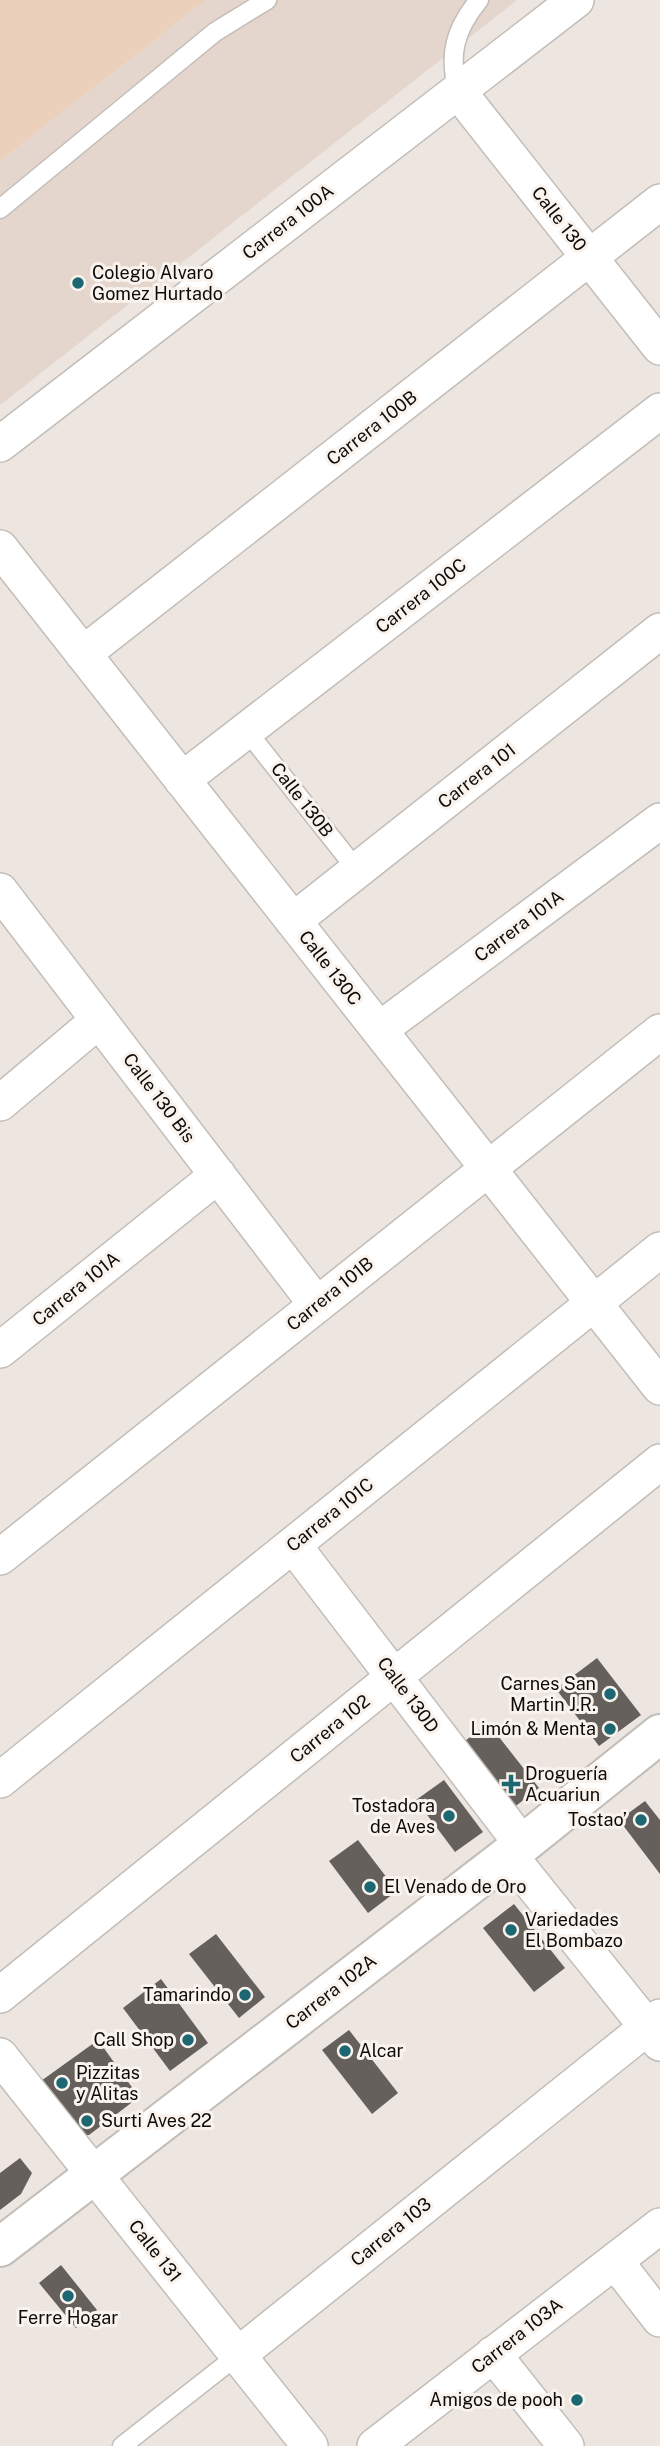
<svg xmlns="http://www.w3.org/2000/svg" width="660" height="2446" font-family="'Public Sans',sans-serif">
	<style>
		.built { fill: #e4d6cd }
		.green { fill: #ebd0bc }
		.building { fill: #66605c }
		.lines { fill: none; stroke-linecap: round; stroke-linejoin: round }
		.service-casing { stroke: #c3bdb8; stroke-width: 21 }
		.minor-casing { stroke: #c3bdb8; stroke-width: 38 }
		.tertiary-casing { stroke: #c3bdb8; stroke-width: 42 }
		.service { stroke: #fff; stroke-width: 18 }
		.minor { stroke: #fff; stroke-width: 35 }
		.tertiary { stroke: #fff; stroke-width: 38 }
		.poi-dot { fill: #1c6771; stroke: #f9f2ed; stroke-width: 2.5 }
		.labels { text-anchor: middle; stroke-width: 6; stroke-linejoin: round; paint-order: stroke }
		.street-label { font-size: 18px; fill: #0d0b09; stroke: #f9f2ed }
		.poi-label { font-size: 18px; fill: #0d0b09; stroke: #f9f2ed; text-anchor: start }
	</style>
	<rect width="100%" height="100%" fill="#ece5e0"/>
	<!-- built -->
	<path class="built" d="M206 0H517L0 405V161Z"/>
	<!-- green -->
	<path class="green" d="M0 0H206L0 161Z"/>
	<!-- building -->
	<path class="building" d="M597 1658 641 1715 599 1746 556 1689Z
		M488 1723 539 1788 508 1812 456 1748Z
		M444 1780 483 1832 455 1852 416 1800Z
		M645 1801 660 1820V1874L619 1820Z
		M358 1840 397 1891 368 1913 329 1861Z
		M514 1904 565 1968 534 1992 483 1928Z
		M216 1934 265 1997 239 2018 189 1954Z
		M161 1979 208 2043 170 2071 123 2008Z
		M349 2030 398 2093 372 2114 322 2050Z
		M98 2040 139 2097 89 2135H80L41 2081Z
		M20 2158 32 2173 21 2194 0 2210V2173Z
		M61 2265 97 2310 76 2328 39 2283Z"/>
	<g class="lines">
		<!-- service casing -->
		<g class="service-casing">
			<path id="service" d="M458 91C448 55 455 29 479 0
				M0 209 215 32 267 0
				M246 730 357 870
				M122 2446 238 2355"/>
		</g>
		<!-- minor casing -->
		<g class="minor-casing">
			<path id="minor" d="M458 91 660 347
				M0 444 576 0
				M0 548 660 1387
				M83 654 660 202
				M182 780 660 411
				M0 891 317 1305
				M293 921 660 631
				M379 1030 660 821
				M0 1103 99 1020
				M0 1350 218 1175
				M293 1545 522 1844
				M0 1557 660 1032
				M0 1780 660 1250
				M509 1855 660 2043
				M0 1995 660 1462
				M0 2056 310 2446
				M615 2261 660 2319
				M493 2354 566 2446
				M238 2355 660 2017
				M375 2446 660 2226"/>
		</g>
		<!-- tertiary casing -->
		<g class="tertiary-casing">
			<path id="tertiary" d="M0 2247 509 1855 660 1734"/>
		</g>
		<!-- service -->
		<use href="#service" class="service"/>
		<!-- minor -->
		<use href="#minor" class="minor"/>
		<!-- tertiary -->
		<use href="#tertiary" class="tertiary"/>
	</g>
	<!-- markers -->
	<g class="poi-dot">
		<circle cx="78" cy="283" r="7"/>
		<circle cx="610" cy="1694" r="7"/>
		<circle cx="610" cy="1729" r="7"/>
		<path d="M507.5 1773.5h7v7h7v7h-7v7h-7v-7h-7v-7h7z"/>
		<circle cx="449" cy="1816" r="7"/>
		<circle cx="641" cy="1820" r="7"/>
		<circle cx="370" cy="1887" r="7"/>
		<circle cx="511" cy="1930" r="7"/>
		<circle cx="245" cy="1995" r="7"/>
		<circle cx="188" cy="2040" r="7"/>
		<circle cx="345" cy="2051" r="7"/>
		<circle cx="62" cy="2083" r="7"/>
		<circle cx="87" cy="2121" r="7"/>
		<circle cx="68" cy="2296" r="7"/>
		<circle cx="577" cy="2400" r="7"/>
	</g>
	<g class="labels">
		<!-- street labels -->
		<g class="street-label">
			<text transform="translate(559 219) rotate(52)" y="6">Calle 130</text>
			<text transform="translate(288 222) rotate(-38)" y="6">Carrera 100A</text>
			<text transform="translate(372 428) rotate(-38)" y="6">Carrera 100B</text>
			<text transform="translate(421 596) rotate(-38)" y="6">Carrera 100C</text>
			<text transform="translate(477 776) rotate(-38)" y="6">Carrera 101</text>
			<text transform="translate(302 800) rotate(52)" y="6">Calle 130B</text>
			<text transform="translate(519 926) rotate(-37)" y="6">Carrera 101A</text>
			<text transform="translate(330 968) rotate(52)" y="6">Calle 130C</text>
			<text transform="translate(159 1098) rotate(53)" y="6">Calle 130 Bis</text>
			<text transform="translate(76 1289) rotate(-39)" y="6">Carrera 101A</text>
			<text transform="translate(330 1294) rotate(-39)" y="6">Carrera 101B</text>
			<text transform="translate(330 1515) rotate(-39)" y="6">Carrera 101C</text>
			<text transform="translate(408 1695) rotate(53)" y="6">Calle 130D</text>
			<text transform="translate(330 1729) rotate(-39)" y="6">Carrera 102</text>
			<text transform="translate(331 1992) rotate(-38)" y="6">Carrera 102A</text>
			<text transform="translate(391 2232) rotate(-39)" y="6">Carrera 103</text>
			<text transform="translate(155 2251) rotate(52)" y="6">Calle 131</text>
			<text transform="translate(517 2336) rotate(-38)" y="6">Carrera 103A</text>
		</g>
		<!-- poi labels -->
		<g class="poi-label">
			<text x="92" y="279">Colegio Alvaro<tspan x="92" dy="21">Gomez Hurtado</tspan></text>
			<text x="596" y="1690" text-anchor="end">Carnes San<tspan x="596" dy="21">Martin J.R.</tspan></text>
			<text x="596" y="1735" text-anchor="end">Limón &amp; Menta</text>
			<text x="525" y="1780">Droguería<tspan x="525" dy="21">Acuariun</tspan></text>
			<text x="435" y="1812" text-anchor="end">Tostadora<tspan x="435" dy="21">de Aves</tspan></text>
			<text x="627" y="1826" text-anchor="end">Tostao’</text>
			<text x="384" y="1893">El Venado de Oro</text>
			<text x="525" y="1926">Variedades<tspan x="525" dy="21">El Bombazo</tspan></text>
			<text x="231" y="2001" text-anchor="end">Tamarindo</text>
			<text x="174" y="2046" text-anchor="end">Call Shop</text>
			<text x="359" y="2057">Alcar</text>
			<text x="76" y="2079">Pizzitas<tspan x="76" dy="21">y Alitas</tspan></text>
			<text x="101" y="2127">Surti Aves 22</text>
			<text x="68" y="2324" text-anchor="middle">Ferre Hogar</text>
			<text x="563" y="2406" text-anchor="end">Amigos de pooh</text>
		</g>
	</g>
</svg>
